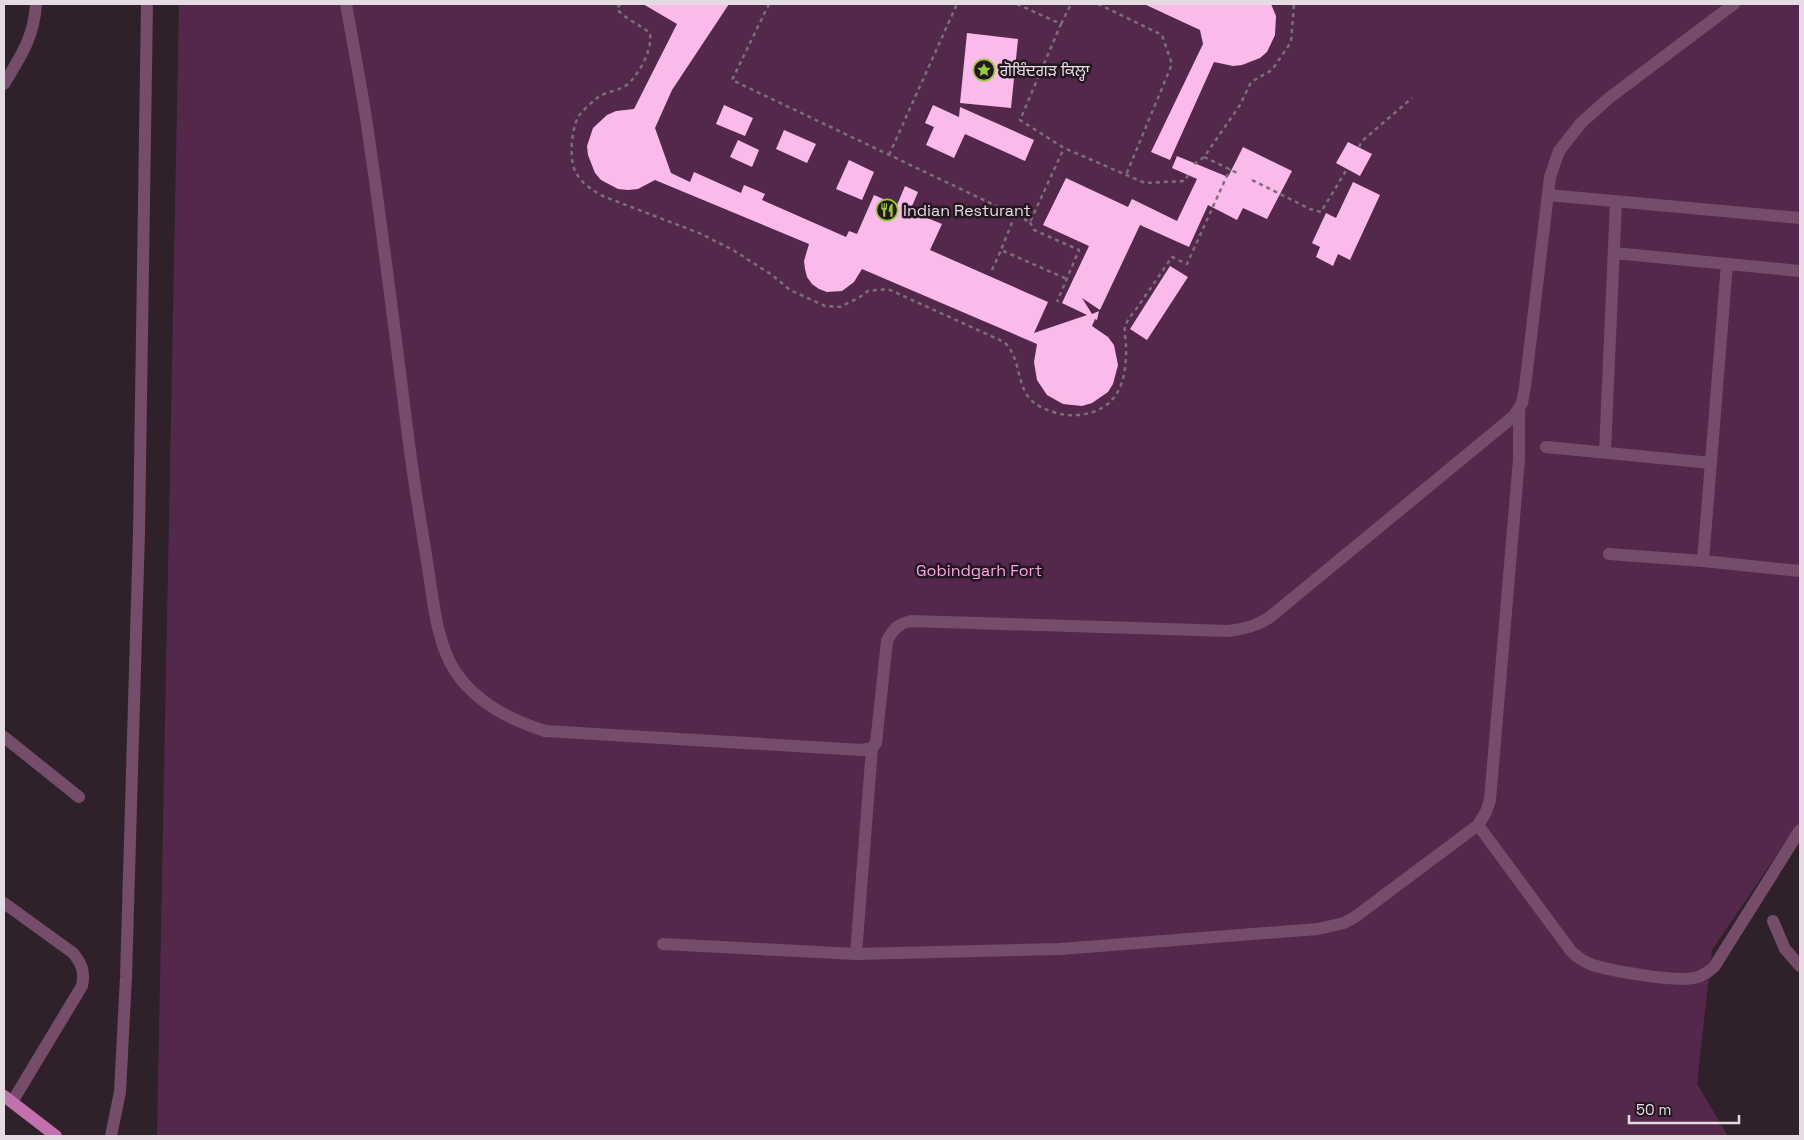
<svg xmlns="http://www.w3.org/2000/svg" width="1804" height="1140" font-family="'Space Grotesk','Noto Sans Gurmukhi',sans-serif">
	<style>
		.green { fill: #54284a }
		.building { fill: #fbbbea }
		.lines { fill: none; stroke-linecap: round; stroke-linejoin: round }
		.path { stroke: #7b6f78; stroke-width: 2.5; stroke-dasharray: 4 4; stroke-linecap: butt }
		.minor { stroke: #754c6a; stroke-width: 12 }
		.major { stroke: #c370af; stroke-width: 12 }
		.labels { text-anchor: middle; stroke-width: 5; stroke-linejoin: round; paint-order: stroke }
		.poi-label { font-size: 16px; fill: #e5dbe2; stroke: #241721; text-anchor: start }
		.park-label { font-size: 16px; fill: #fba8e6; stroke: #241721 }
	</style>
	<rect width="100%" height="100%" fill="#2e212a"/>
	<!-- green -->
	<path class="green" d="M179 4H1800V821L1712 950 1697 1084 1728 1136H157Z"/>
	<!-- building -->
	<path class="building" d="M643 4H729L672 90 655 128 671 173 690 182 694 172 741 193 744 185 765 194 762 200 846 237 849 231 857 234 874 195 897 205 905 186 918 192 910 211 942 224 930 250 1048 302 1034 333 1087 315 1062 303 1089 246 1043 225 1066 178 1128 207 1132 199 1177 221 1197 179 1172 168 1177 156 1228 177 1243 147 1292 171 1267 219 1243 208 1237 220 1208 205 1189 247 1140 225 1100 310 1082 298 1092 314 1099 311 1097 320 1095 319 1092 326 1108 337 1114 345 1118 365 1113 384 1108 392 1092 403 1082 406 1063 404 1047 395 1037 380 1034 362 1037 344 862 269 854 282 842 291 827 292 819 289 812 284 807 277 805 269 804 261 809 244 655 180 638 189 628 190 618 189 601 180 595 173 588 155 587 146 593 128 607 115 616 111 634 109 677 24Z
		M1144 4H1271L1276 16 1275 35 1267 52 1260 58 1242 65 1233 66 1214 62 1170 160 1151 152 1203 44 1200 30Z
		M967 33 1018 39 1011 108 960 103Z
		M724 105 753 118 745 136 716 124Z
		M933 105 959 117 960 107 1034 140 1025 161 965 134 954 158 926 145 934 127 925 123Z
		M784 130 816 144 807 163 776 149Z
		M738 140 759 150 752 167 730 157Z
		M1348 142 1372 154 1360 176 1336 163Z
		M849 160 874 172 862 200 836 189Z
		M1353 182 1380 195 1350 260 1338 254 1333 266 1316 257 1320 247 1312 243 1326 213 1336 218Z
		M1170 266 1188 277 1147 340 1130 329Z"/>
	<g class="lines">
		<!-- path -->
		<path class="path" d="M620 4 617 9C625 19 639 24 650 33 652 50 642 68 631 81 622 92 607 90 597 98 591 103 582 111 578 117 571 131 568 164 578 176 585 186 595 192 605 197L699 233 733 250 772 275 790 290 825 306 840 307 860 297 868 291 888 289 1004 342C1021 357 1016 385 1031 400 1041 410 1064 417 1078 415 1118 411 1127 382 1126 346 1126 340 1123 329 1126 324 1129 317 1135 311 1139 305 1150 289 1161 273 1172 257L1187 264 1230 169
			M769 4 732 80 1030 222 1064 148
			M1017 4 1061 24 1020 120 1064 148 1145 183 1185 181 1188 175
			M1098 4 1162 35 1172 64 1126 175
			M1061 24 1071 4
			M1359 147 1362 141 1412 98
			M889 155 957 4
			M1204 157 1239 174
			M1194 164 1204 157 1240 105 1251 82 1272 70 1291 42 1294 4
			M1252 180 1310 209 1321 212 1347 169
			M1015 215 1001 250 1067 279
			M1030 222 1034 230 1079 250 1057 302
			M992 270 1001 250"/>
		<!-- minor -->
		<path class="minor" d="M346 4C353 44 361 84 367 125 383 233 396 342 410 451 415 490 422 529 428 568 433 600 437 644 455 671 476 703 510 720 545 731L862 750 872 748 876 743 887 641C893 629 898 624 911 621L1228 631C1244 629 1257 626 1270 617L1514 416 1522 403 1525 387 1550 177 1559 151 1581 123 1609 98 1734 4
			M4 84C21 56 34 37 36 4
			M1548 195 1800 218
			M1614 253 1800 271
			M1546 447 1711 463
			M1605 452 1616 201
			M1609 554 1703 561 1800 571
			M1703 561 1727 264
			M4 737 79 797
			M1478 825 1571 951C1577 957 1583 961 1590 964 1610 971 1675 982 1694 978 1702 977 1708 972 1714 967L1800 830
			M4 903 73 953C82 964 85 972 82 986L12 1102
			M1773 921 1785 949 1800 966
			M663 944 856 954 1060 949 1318 929 1344 923 1355 917 1478 825 1486 812 1490 800 1519 459V409
			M856 954 872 748
			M111 1136 120 1092 126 977 139 532 147 4"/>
		<!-- major -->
		<path class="major" d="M4 1096 56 1136"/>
	</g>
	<!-- icons -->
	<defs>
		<g id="sight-ring" transform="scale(1.125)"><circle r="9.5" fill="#241721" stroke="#99cb36" stroke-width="1.5"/><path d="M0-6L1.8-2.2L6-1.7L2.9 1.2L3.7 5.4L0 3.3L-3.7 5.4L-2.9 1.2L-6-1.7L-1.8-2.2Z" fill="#99cb36"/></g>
		<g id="restaurant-ring" transform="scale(1.125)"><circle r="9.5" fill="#241721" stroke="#99cb36" stroke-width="1.5"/><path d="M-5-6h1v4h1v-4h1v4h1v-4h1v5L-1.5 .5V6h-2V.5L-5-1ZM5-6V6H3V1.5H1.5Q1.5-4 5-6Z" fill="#99cb36"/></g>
	</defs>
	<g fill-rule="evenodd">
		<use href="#sight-ring" x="984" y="70"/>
		<use href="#restaurant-ring" x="887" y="210"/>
	</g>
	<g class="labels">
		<!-- poi labels -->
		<g class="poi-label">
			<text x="1000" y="76">ਗੋਬਿੰਦਗੜ ਕਿਲ੍ਹਾ</text>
			<text x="903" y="216">Indian Resturant</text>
		</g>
		<!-- park labels -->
		<g class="park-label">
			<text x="979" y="576">Gobindgarh Fort</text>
		</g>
	</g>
	<!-- border -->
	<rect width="1804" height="1140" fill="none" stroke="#e5dbe2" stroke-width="10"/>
	<!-- scale -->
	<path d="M1629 1115v8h110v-8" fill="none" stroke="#e5dbe2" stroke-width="2.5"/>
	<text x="1636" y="1115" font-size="15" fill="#e5dbe2" stroke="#241721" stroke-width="4" paint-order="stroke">50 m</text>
</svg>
